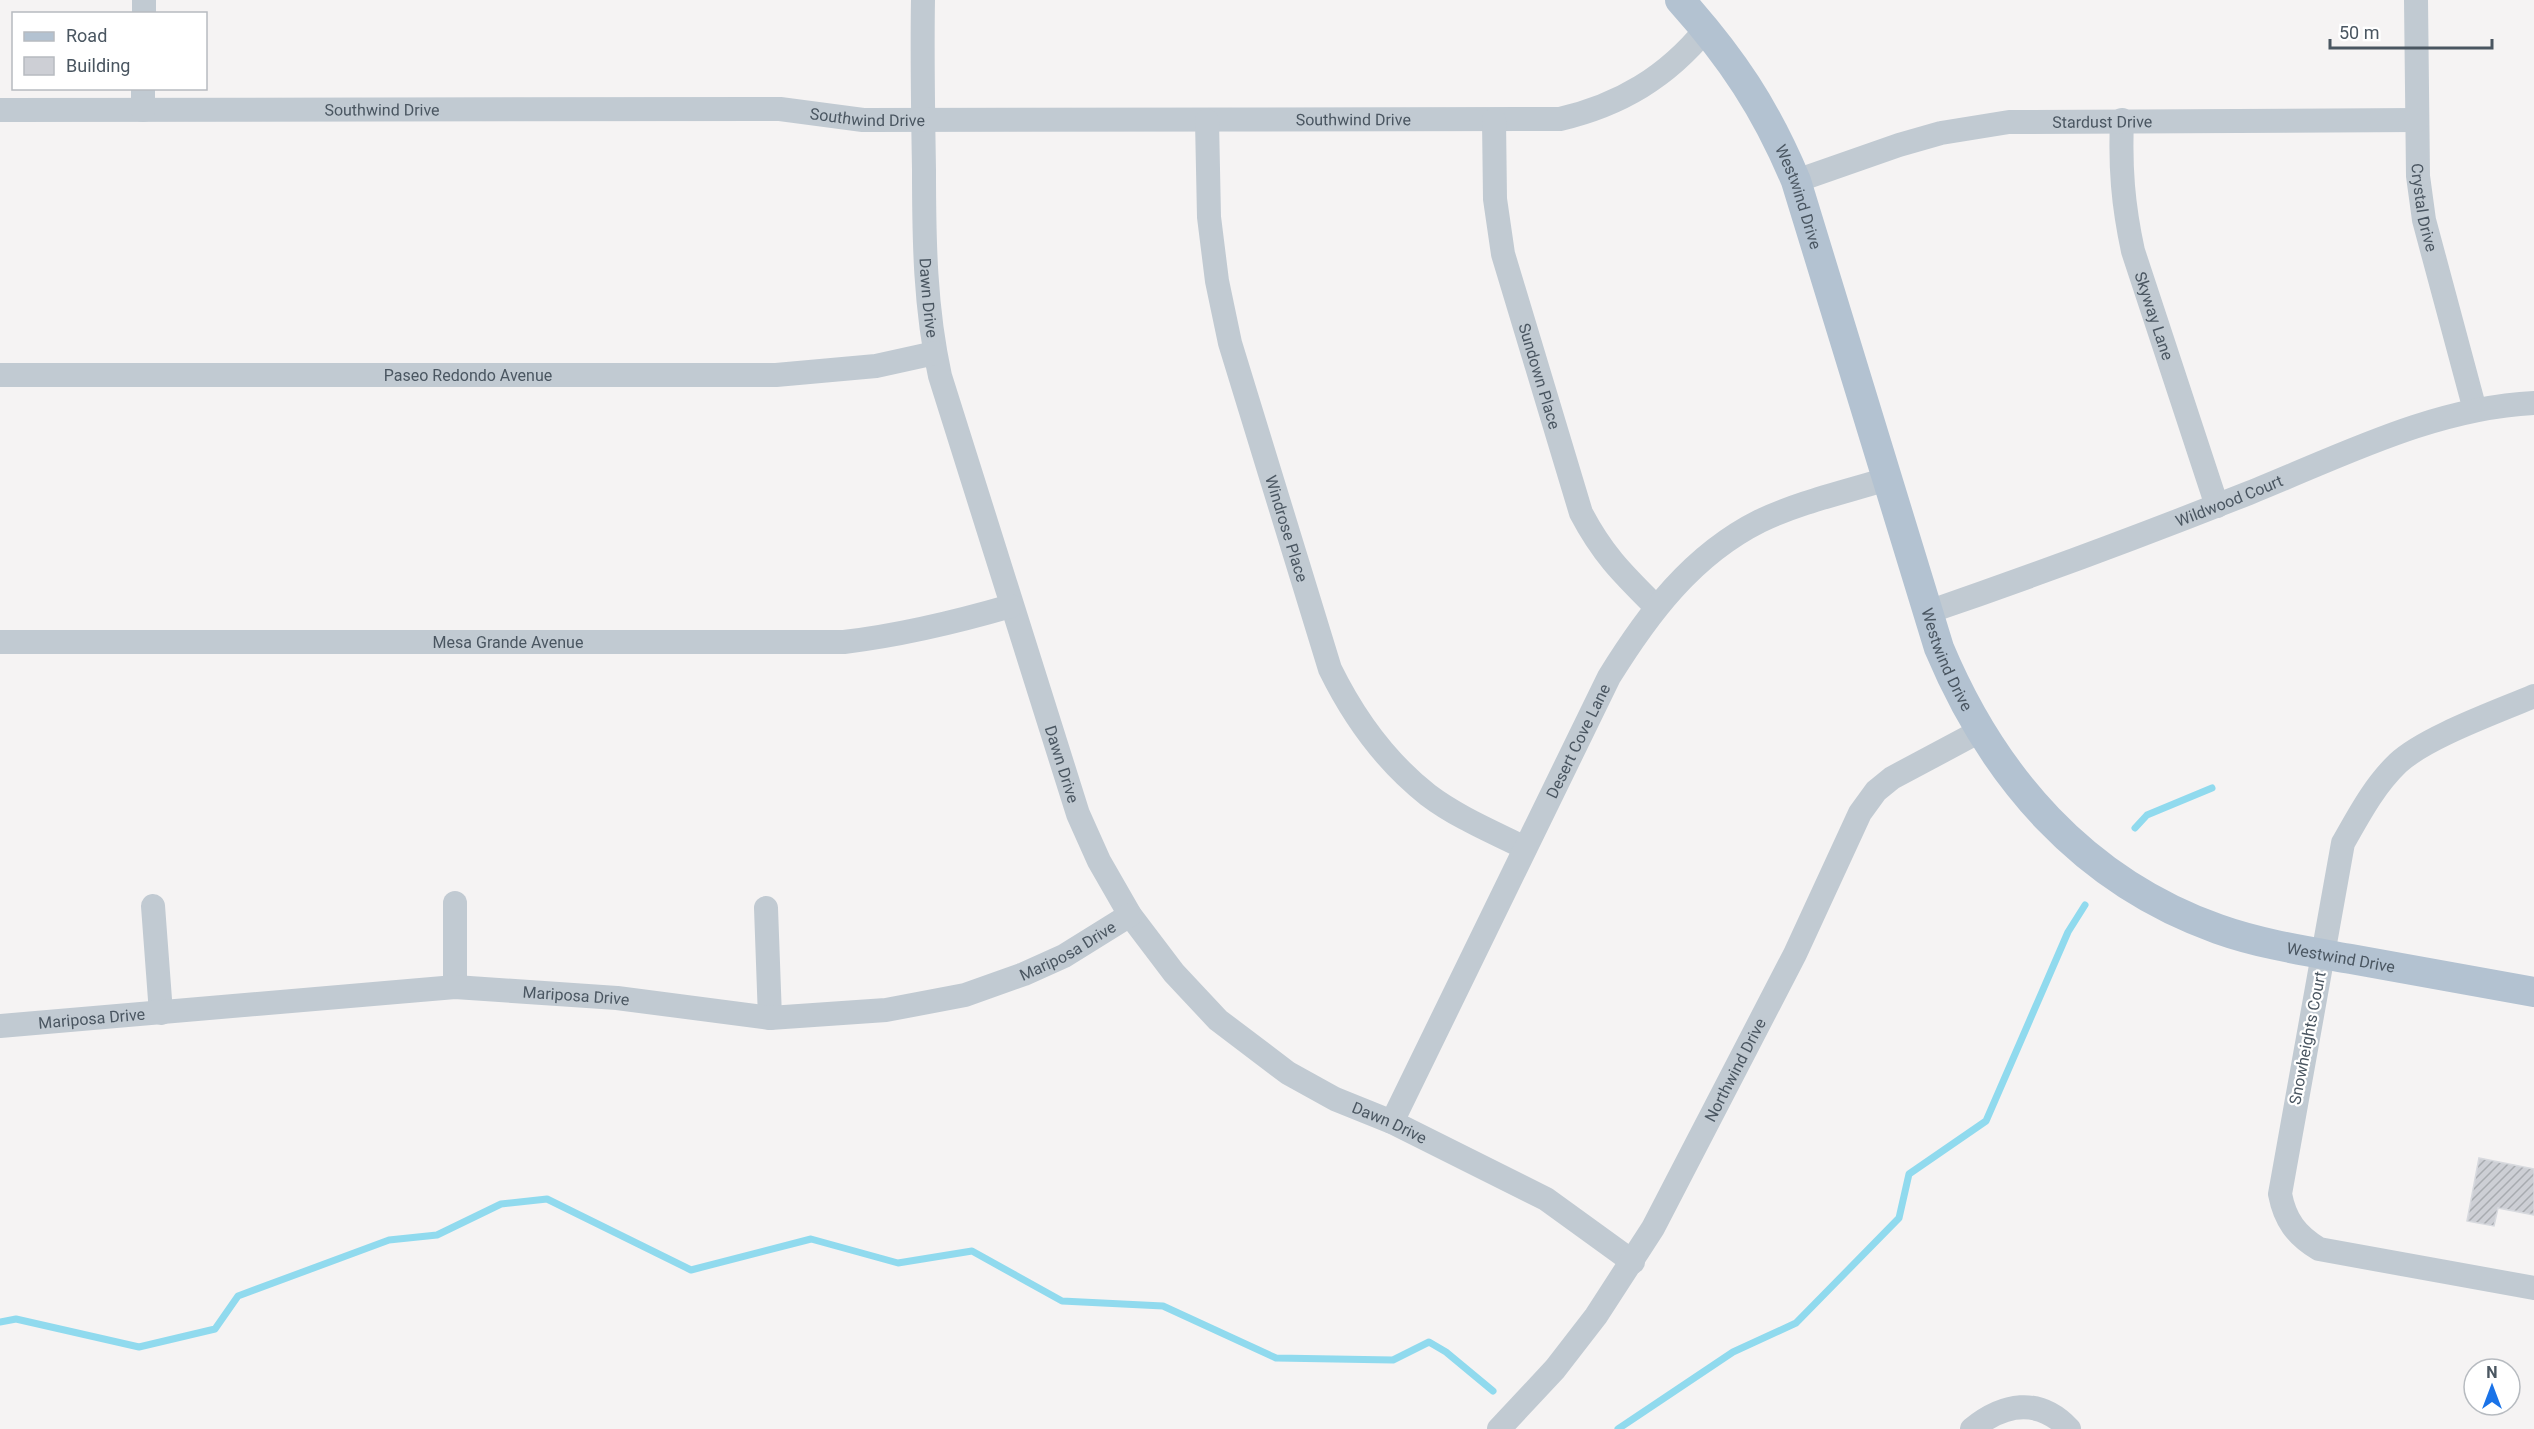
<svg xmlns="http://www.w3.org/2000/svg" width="2534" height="1429" font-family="Roboto,sans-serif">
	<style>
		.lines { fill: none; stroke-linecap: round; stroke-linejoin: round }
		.stream { stroke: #90daee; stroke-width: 7 }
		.building { fill: url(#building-hatch); stroke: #d7d9de; stroke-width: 1.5 }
		.minor { stroke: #c1cad2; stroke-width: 24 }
		.major { stroke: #b3c2d1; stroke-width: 30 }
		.labels { text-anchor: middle; stroke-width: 4.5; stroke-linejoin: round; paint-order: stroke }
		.street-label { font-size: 16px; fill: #4a5661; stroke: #fff }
	</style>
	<defs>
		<pattern id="building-hatch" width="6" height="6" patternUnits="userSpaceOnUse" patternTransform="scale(1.5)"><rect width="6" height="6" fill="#cdcfd5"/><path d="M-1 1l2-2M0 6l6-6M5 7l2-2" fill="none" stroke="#a8abb0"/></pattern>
	</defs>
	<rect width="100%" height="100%" fill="#f5f3f3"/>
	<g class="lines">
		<!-- stream -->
		<path class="stream" d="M2135 828 2147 815 2212 788
			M0 1322 16 1319 139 1347 215 1329 238 1296 389 1240 437 1235 501 1204 547 1199 691 1270 811 1239 898 1263 972 1251 1062 1301 1163 1306 1276 1358 1393 1360 1429 1342 1446 1352 1493 1391
			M1618 1429 1733 1352 1796 1323 1899 1218 1909 1174 1986 1121 2068 932 2085 905"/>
	</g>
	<!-- building -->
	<path class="building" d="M2479 1158 2534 1169V1215L2498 1208 2494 1226 2467 1221Z"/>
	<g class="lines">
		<!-- minor -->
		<g class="minor">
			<path id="s1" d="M923 0C922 57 923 114 924 170 924 240 925 308 940 376L1078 814 1099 861 1130 915 1174 973 1218 1020 1288 1073 1335 1099 1392 1122 1546 1199 1633 1262"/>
			<path id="s2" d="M2416 0 2418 176 2424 220 2475 410"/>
			<path d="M144 14V0"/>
			<path id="s3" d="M0 110 780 109 863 120 1560 119C1620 105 1667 77 1706 29"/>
			<path d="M143 110V88"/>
			<path id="s4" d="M1494 120 1495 199 1503 254 1581 513C1603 555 1623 574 1656 607"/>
			<path id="s5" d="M2122 120C2120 167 2123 205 2133 251L2217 506"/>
			<path id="s6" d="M1207 121 1209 217 1217 281 1230 343 1330 669C1354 718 1385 761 1428 795 1457 817 1493 832 1525 848"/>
			<path id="s7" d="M1796 181 1899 145 1941 133 2009 122 2417 120"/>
			<path id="s8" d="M0 375H776L876 366 935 353"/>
			<path id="s9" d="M1928 612C2036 575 2143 535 2249 493 2341 456 2433 408 2534 403"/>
			<path id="s10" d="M0 642H844C902 635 956 622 1011 606"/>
			<path d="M2534 696C2497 712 2426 737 2398 763 2374 786 2359 815 2343 843L2280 1194C2285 1220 2296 1235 2319 1249L2534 1288"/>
			<path d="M455 903V987"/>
			<path d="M153 906 161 1013"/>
			<path d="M766 908 770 1018"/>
			<path id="s11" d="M0 1026 455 987 617 998 770 1018 886 1010 965 995 1024 974 1064 956 1130 915"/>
			<path id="s12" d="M1392 1122 1609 677C1648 614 1692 555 1760 521 1800 502 1845 492 1887 479"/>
			<path id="s13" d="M1499 1429 1555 1369 1596 1316 1653 1228 1795 954 1860 813 1876 791 1892 778 1980 731"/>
			<path d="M1972 1429C2003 1404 2038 1396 2069 1429"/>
		</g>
		<!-- major -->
		<path class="major" id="s14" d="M1680 0C1732 58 1766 109 1796 181L1939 648C1993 777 2083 881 2218 929 2260 944 2306 951 2351 959 2412 970 2473 981 2534 992"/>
	</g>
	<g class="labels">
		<!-- street labels -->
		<g class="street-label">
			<text dy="6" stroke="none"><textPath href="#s3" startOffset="382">Southwind Drive</textPath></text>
			<text dy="6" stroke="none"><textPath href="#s3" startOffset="868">Southwind Drive</textPath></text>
			<text dy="6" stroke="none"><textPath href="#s3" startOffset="1354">Southwind Drive</textPath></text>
			<text dy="6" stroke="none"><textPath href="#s7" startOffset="315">Stardust Drive</textPath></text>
			<text dy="6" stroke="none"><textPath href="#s14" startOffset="232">Westwind Drive</textPath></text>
			<text dy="6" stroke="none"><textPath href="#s2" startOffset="208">Crystal Drive</textPath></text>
			<text dy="6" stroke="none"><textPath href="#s1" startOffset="298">Dawn Drive</textPath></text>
			<text dy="6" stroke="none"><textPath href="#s5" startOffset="200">Skyway Lane</textPath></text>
			<text dy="6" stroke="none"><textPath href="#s8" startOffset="468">Paseo Redondo Avenue</textPath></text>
			<text dy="6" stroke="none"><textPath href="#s4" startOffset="262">Sundown Place</textPath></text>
			<text dy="6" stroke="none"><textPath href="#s9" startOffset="321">Wildwood Court</textPath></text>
			<text dy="6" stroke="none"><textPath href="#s6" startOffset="418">Windrose Place</textPath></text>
			<text dy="6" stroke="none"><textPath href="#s10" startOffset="508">Mesa Grande Avenue</textPath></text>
			<text dy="6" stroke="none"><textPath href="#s14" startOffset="718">Westwind Drive</textPath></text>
			<text dy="6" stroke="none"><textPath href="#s12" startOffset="424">Desert Cove Lane</textPath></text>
			<text dy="6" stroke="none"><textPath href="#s1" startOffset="784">Dawn Drive</textPath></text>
			<text dy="6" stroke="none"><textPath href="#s11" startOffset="1082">Mariposa Drive</textPath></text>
			<text dy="6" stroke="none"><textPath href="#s14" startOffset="1239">Westwind Drive</textPath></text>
			<text dy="6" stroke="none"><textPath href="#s11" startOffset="578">Mariposa Drive</textPath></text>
			<text dy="6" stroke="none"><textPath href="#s11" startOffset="92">Mariposa Drive</textPath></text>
			<text transform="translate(2307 1038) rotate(-79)" y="6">Snowheights Court</text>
			<text dy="6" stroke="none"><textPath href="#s13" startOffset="432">Northwind Drive</textPath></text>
			<text dy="6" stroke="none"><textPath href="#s1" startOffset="1288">Dawn Drive</textPath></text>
		</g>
	</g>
	<!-- legend -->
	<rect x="12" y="12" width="195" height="78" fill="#ffffff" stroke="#b7bbc0" stroke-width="1.5"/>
	<rect x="24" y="32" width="30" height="9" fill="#b3c2d1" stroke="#b7bbc0" stroke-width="1.5"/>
	<text x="66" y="42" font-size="18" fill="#4a5661">Road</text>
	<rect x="24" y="57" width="30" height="18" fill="#cdcfd5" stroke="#b7bbc0" stroke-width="1.5"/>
	<text x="66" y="72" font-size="18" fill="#4a5661">Building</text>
	<!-- north arrow -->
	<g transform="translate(2492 1387)"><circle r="28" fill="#ffffff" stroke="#b7bbc0" stroke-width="1.5"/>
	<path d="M0-4.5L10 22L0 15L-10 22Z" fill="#1a73e8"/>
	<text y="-9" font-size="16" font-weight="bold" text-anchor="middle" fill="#4a5661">N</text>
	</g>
	<!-- scale -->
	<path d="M2330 39v9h162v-9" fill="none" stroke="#4a5661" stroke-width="3"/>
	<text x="2339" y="39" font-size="18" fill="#4a5661" stroke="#ffffff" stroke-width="4.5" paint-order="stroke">50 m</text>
</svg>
